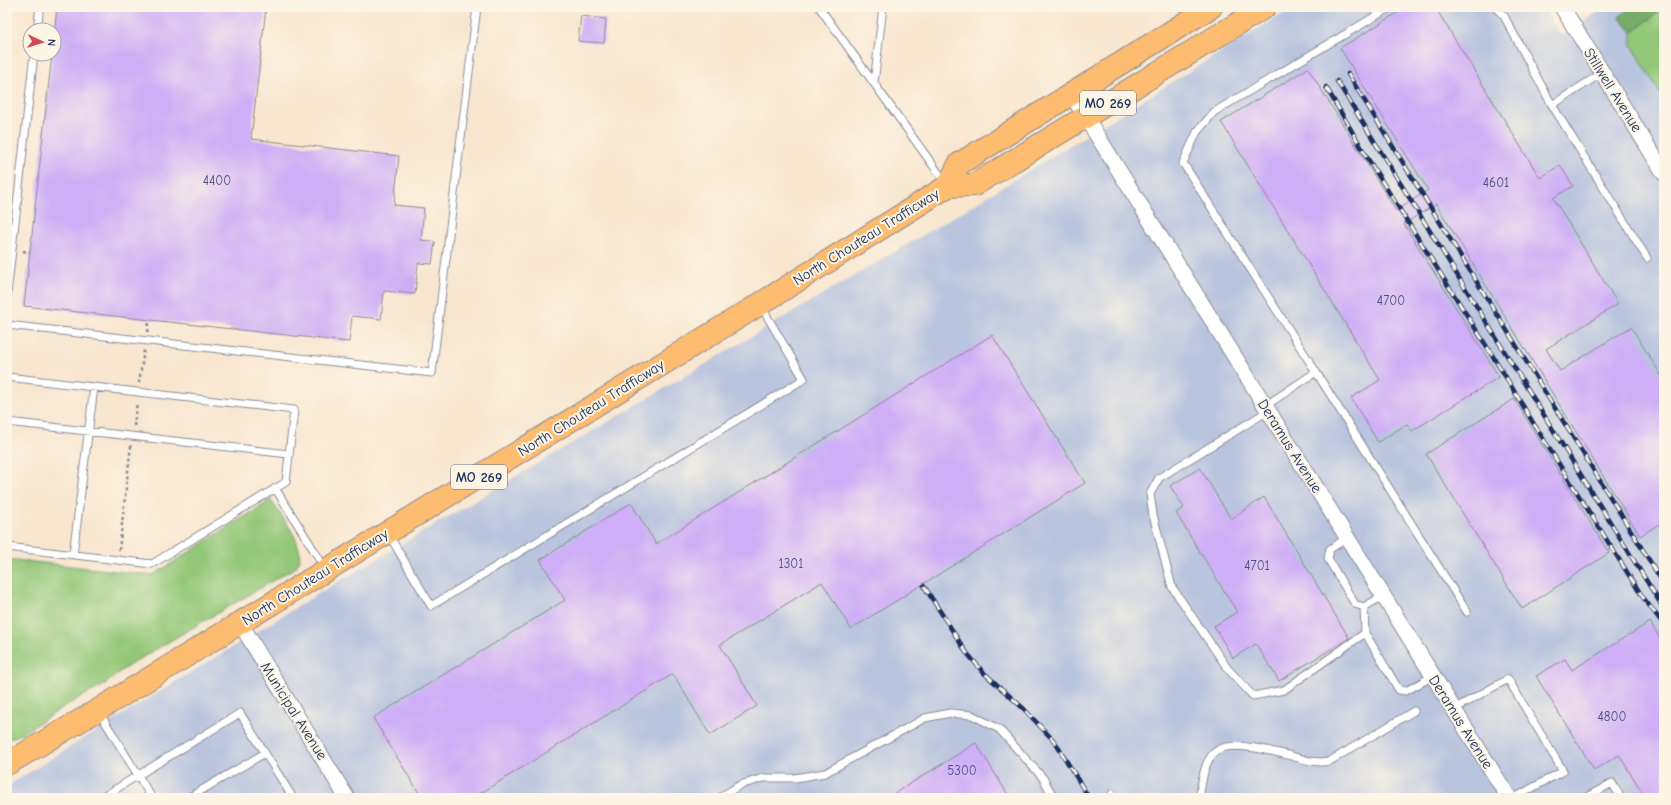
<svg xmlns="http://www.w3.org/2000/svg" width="1671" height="805" font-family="'Comic Neue',sans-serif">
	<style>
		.industrial { fill: #b9c4de }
		.green { fill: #94c879; stroke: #587c6c }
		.forest { fill: #77ac69; stroke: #496e64 }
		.building { fill: #ceaef7 }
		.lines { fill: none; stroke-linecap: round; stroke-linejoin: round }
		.service-casing { stroke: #8a8a96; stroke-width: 9 }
		.minor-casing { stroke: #8a8a96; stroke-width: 17 }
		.primary-casing { stroke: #8a8a96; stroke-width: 24 }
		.path { stroke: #8a8a96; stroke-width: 2.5; stroke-dasharray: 3 3; stroke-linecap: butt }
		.service { stroke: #fff; stroke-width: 7 }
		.minor { stroke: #fff; stroke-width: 15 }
		.primary { stroke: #febc70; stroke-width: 22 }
		.rail-casing { stroke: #1b2f5e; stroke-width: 4.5 }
		.rail { stroke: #fcf5e5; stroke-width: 3; stroke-dasharray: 9; stroke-linecap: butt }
		.labels { text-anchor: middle; stroke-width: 4; stroke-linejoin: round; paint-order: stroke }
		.number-label { font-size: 13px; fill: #484f84 }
		.shield { fill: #fcf5e5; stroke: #5e6a86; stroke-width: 1 }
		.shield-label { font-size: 14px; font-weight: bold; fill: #1b2f5e }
		.street-label { font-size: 15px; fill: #1b2f5e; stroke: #fcf5e5 }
	</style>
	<rect width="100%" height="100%" fill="#fcf5e5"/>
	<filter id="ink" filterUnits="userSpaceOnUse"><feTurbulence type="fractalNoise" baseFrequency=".025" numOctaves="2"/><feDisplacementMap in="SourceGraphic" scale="8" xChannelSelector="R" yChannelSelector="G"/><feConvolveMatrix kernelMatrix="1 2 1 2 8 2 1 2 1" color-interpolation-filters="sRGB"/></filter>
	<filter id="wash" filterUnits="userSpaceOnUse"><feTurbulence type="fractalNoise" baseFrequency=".012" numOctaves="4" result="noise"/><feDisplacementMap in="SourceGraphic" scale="16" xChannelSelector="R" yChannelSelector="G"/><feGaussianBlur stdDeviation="0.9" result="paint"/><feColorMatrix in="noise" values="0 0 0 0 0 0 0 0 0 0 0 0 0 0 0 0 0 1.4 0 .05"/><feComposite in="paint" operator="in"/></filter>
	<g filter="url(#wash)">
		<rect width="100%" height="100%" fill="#f8e6cf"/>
		<!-- industrial -->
		<path class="industrial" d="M1294 7H1543L1561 36 1606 7H1664V798H7V786L313 597 970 207Z"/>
		<!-- green -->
		<path class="green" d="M1664 8V100L1632 45V32Z
			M271 500C281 517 310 548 296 567L136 661 121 671 104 685 72 702 21 734 7 740V559L153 575Z"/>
		<!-- forest -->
		<path class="forest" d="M1631 7H1664V8L1632 32 1619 17Z"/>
		<g id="blocks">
			<!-- building -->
			<path class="building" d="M57 7H266L251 139 399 156 394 205 424 208 421 240 435 242 432 264 418 263 415 294 384 291 381 319 352 316 349 342 24 306 52 54H54V36Z
				M1407 7H1435L1540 178 1560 165 1573 186 1553 198 1618 304 1546 349 1560 371 1631 327 1664 380V521L1640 536 1436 204 1404 224 1499 377 1412 431 1407 424 1378 442 1351 398 1380 380 1221 122 1308 68 1396 211 1428 190 1340 48Z
				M581 16 606 19 604 43 578 41Z
				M992 335 1085 483 851 629 822 582 720 645 757 706 710 735 673 674 473 798H422L373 718 565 600 540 560 631 503 656 544Z
				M1514 399 1609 553 1522 609 1426 454Z
				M1200 468 1231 519 1264 497 1349 638 1279 681 1256 644 1233 658 1214 626 1237 612 1176 513 1184 508 1170 486Z
				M1650 622 1664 645V798H1646L1619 755 1594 770 1536 676 1565 659 1572 670Z
				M976 743 1010 798H887Z"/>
		</g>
	</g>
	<g filter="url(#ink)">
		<use href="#blocks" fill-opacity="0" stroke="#8a8a96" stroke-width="1"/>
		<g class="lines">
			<!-- service casing -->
			<g class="service-casing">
				<path id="service" d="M819 7 945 182
					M1495 7 1504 16 1552 105 1602 73
					M37 30 40 7
					M874 83 883 7
					M1552 105 1647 258
					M7 294 34 54
					M7 325 432 373 477 7
					M1316 372 1183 163 1197 132 1214 112 1391 7
					M7 377 294 410 286 482 152 564 7 547
					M1265 406 1316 372 1467 612
					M1268 411 1159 478 1150 494 1153 515 1172 587 1228 669 1253 696 1284 690 1365 633 1399 690 1406 691 1433 676
					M7 422 289 454
					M275 488 325 568
					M389 535 431 606 804 379 761 306
					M1347 538 1330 549 1328 559 1355 604 1364 607 1383 596
					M73 555 94 387
					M1364 607 1365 633
					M1454 709 1508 679 1563 771 1514 798
					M99 712 152 798
					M1112 794 1115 798
					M101 798 240 713 293 798
					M188 798 265 753
					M719 798 740 785 764 778H795L825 773 925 718 950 713 972 715 999 729 1043 778 1054 798
					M1199 798C1202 784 1203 762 1215 752 1230 737 1290 756 1310 761L1321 762 1330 761 1414 711
					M1585 798 1612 783 1621 798"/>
			</g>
			<!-- minor casing -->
			<g class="minor-casing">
				<path id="minor" d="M1562 7 1664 173
					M1072 95 1509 798
					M240 623 347 798"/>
			</g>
			<!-- primary casing -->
			<g class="primary-casing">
				<path id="primary" d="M948 186 974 185 1265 7
					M7 764 98 710 760 304 948 186 959 164 1211 7"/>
			</g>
			<!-- path -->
			<path class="path" d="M23 251 30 252
				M148 332 149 320
				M139 383 144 350
				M134 426 137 402
				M119 550 131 445"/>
			<!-- service -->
			<use href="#service" class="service"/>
			<!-- minor -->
			<use href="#minor" class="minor"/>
			<!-- primary -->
			<use href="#primary" class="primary"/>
			<!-- rail casing -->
			<g class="rail-casing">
				<path id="rail" d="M1348 74 1664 584
					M1337 81 1664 609
					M1326 87 1371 164 1501 369 1532 421 1642 596 1664 625
					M924 586 966 652 983 672 1024 709 1055 742 1089 798"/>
			</g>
			<!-- rail -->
			<use href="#rail" class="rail"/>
		</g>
	</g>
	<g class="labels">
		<!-- number labels -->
		<g class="number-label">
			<text x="217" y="185">4400</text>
			<text x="1496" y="187">4601</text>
			<text x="1391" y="305">4700</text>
			<text x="791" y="568">1301</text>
			<text x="1257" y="570">4701</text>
			<text x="1612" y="721">4800</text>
			<text x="962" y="775">5300</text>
		</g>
		<!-- shield labels -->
		<g class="shield">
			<rect x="1080" y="91" width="56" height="24" rx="3"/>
			<rect x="451" y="465" width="56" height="24" rx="3"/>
		</g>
		<g class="shield-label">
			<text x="1108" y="108">MO 269</text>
			<text x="479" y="482">MO 269</text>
		</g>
		<!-- street labels -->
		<g class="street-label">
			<text transform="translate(1613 90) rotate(58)" y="5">Stillwell Avenue</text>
			<text transform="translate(866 237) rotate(-32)" y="5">North Chouteau Trafficway</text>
			<text transform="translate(591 408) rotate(-32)" y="5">North Chouteau Trafficway</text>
			<text transform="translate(1290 446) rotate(58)" y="5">Deramus Avenue</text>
			<text transform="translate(315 577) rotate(-32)" y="5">North Chouteau Trafficway</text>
			<text transform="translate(294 711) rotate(58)" y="5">Municipal Avenue</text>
			<text transform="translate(1461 722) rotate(58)" y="5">Deramus Avenue</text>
		</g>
	</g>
	<!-- margin -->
	<rect width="1671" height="805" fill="none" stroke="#fcf5e5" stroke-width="24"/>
	<!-- north arrow -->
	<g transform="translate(42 42) rotate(94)"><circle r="19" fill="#fcf5e5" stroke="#a2a6af"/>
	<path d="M0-3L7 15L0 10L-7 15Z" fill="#d1495b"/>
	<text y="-6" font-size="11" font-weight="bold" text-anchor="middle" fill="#1b2f5e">N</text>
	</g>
</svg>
